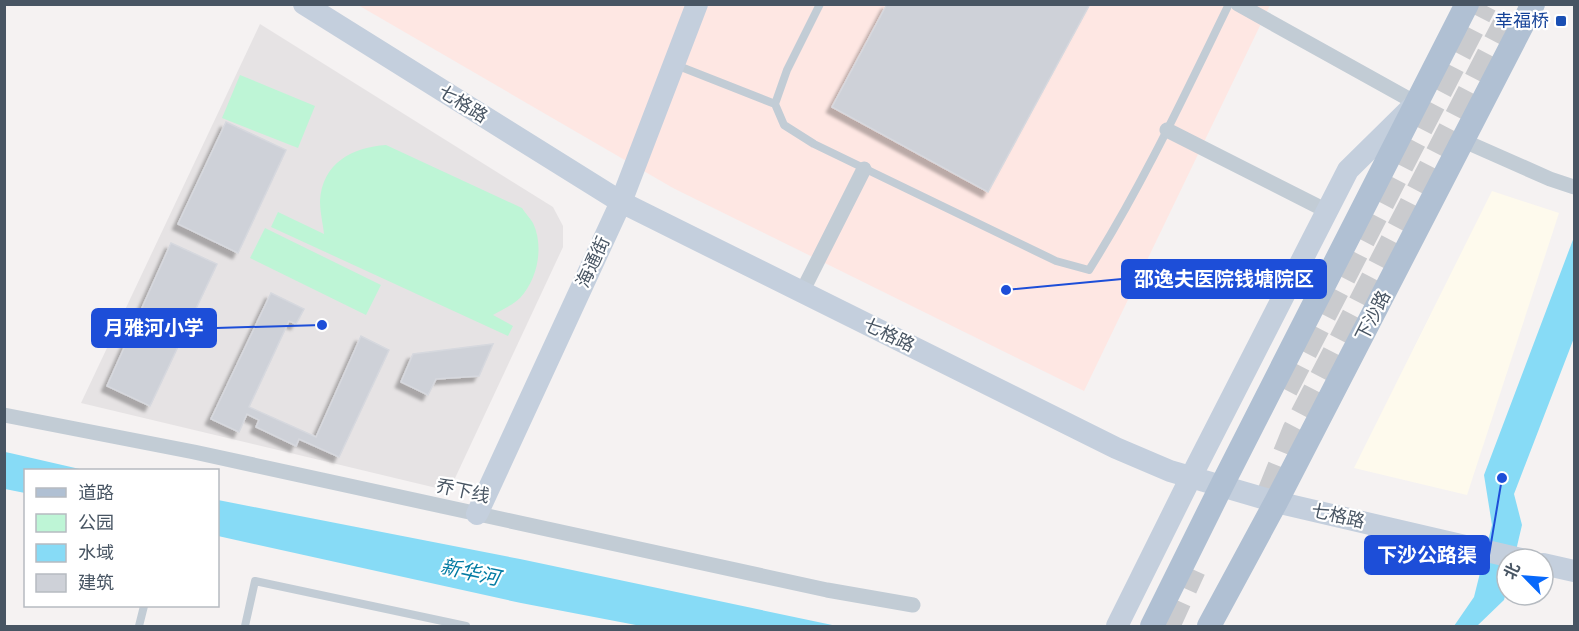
<svg xmlns="http://www.w3.org/2000/svg" width="1579" height="631" font-family="'Public Sans','Noto Sans SC',sans-serif">
	<style>
		.commercial { fill: #fefaed }
		.education { fill: #e6e3e4 }
		.medical { fill: #fee7e3 }
		.green { fill: #bef5d6 }
		.water { fill: #87dbf6 }
		.building { fill: #ced1d8; stroke: #d6d8de; stroke-width: 1.5; filter: url(#shadow) }
		.lines { fill: none; stroke-linecap: round; stroke-linejoin: round }
		.highway-tunnel { stroke: #cacbce; stroke-width: 28; stroke-dasharray: 28 14; stroke-linecap: butt }
		.lane { stroke: #c2ccd5; stroke-width: 8 }
		.street { stroke: #c2ccd5; stroke-width: 15 }
		.secondary { stroke: #c4cfdd; stroke-width: 22 }
		.primary { stroke: #b0c0d3; stroke-width: 24 }
		.transit-dot { fill: #1a4fb4; stroke: #fff; stroke-width: 2 }
		.labels { text-anchor: middle; stroke-width: 4.5; stroke-linejoin: round; paint-order: stroke }
		.transit-label { font-size: 18px; fill: #164399; stroke: #fff; text-anchor: end }
		.street-label { font-size: 18px; fill: #485563; stroke: #fff }
		.water-label { font-size: 20px; font-style: italic; fill: #037ba3; stroke: #fff }
		.leader { fill: none; stroke: #1d4ed8; stroke-width: 2 }
		.callout-dot { fill: #1d4ed8; stroke: #fff; stroke-width: 2 }
		.callout { fill: #1d4ed8; stroke: #1d4ed8; stroke-width: 2 }
		.callout-label { font-size: 20px; text-anchor: middle; font-weight: bold; fill: #fff }
	</style>
	<defs>
		<filter id="shadow"><feDropShadow dx="-5.5" dy="5.5" stdDeviation="1.5" flood-color="#0004"/></filter>
	</defs>
	<rect width="100%" height="100%" fill="#f5f2f2"/>
	<!-- commercial -->
	<path class="commercial" d="M1492 191 1559 213 1467 495 1354 468Z"/>
	<!-- education -->
	<path class="education" d="M260 24 553 207 563 226V247L449 491 81 403Z"/>
	<!-- medical -->
	<path class="medical" d="M358 5H1270L1084 391 673 188Z"/>
	<!-- green -->
	<path class="green" d="M240 75 315 106 298 148 222 118Z
		M386 145 522 208C525 213 530 218 533 223 544 246 538 279 520 298 513 305 501 310 493 315L513 326 508 336 271 227 278 212 324 234C323 223 320 213 320 201 322 163 353 147 386 145Z
		M265 228 381 285 366 315 250 258Z"/>
	<!-- water -->
	<path class="water" d="M1574 237V338L1514 494 1522 525 1514 559H1507V588L1504 600 1477 626H1454L1474 597 1492 525 1484 475Z
		M5 452 10 453 84 470H26L25 493 5 489Z
		M218 500 520 559 837 626H641L521 603 218 536Z"/>
	<!-- building -->
	<path class="building" d="M887 4H1090L988 192 832 107Z
		M226 122 286 150 238 253 178 224Z
		M171 243 217 264 150 406 107 386Z
		M271 293 304 309 296 324 289 321 249 407 316 437 361 336 389 350 339 457 299 439 296 446 256 427 259 420 247 414 239 432 211 419Z
		M493 344 479 376 436 379 428 395 401 382 413 354Z"/>
	<g class="lines">
		<!-- highway-tunnel -->
		<path class="highway-tunnel" d="M1284 389 1483 4
			M1271 493 1296 431 1517 4
			M1166 626 1192 569"/>
		<!-- lane -->
		<path class="lane" d="M820 4 787 70 775 104 784 125 814 144 1056 261 1089 270C1142 186 1185 94 1229 4
			M676 65 775 104
			M139 626 144 606
			M245 626 255 581 466 626"/>
		<!-- street -->
		<path class="street" d="M1238 4 1416 103
			M1167 130 1327 211
			M1464 141 1550 179 1574 187
			M802 292 864 169
			M4 415 194 452 827 590 913 605"/>
		<!-- secondary -->
		<path class="secondary" d="M304 4 621 202 1116 448 1170 471 1276 502 1521 559
			M477 514 621 202 697 4
			M1543 564 1574 571
			M1117 626 1191 477 1348 170 1411 108"/>
		<!-- primary -->
		<path class="primary" d="M1152 626 1222 485 1467 4
			M1209 626 1276 502 1533 4"/>
	</g>
	<!-- markers -->
	<rect class="transit-dot" x="1555" y="15" width="12" height="12" rx="3"/>
	<g class="labels">
		<!-- transit labels -->
		<g class="transit-label">
			<text x="1549" y="27">幸福桥</text>
		</g>
		<!-- street labels -->
		<g class="street-label">
			<text transform="translate(463 104) rotate(32)" y="6">七格路</text>
			<text transform="translate(593 262) rotate(-65)" y="6">海通街</text>
			<text transform="translate(1373 316) rotate(-63)" y="6">下沙路</text>
			<text transform="translate(889 335) rotate(26)" y="6">七格路</text>
			<text transform="translate(463 491) rotate(12)" y="6">乔下线</text>
			<text transform="translate(1338 516) rotate(13)" y="6">七格路</text>
		</g>
		<!-- water labels -->
		<g class="water-label">
			<text transform="translate(470 572) rotate(12)" y="7">新华河</text>
		</g>
	</g>
	<!-- callouts -->
	<path class="leader" d="M1006 290L1122 279M322 325L216 328M1502 478L1489 555"/>
	<g class="callout-dot">
		<circle cx="1006" cy="290" r="6"/>
		<circle cx="322" cy="325" r="6"/>
		<circle cx="1502" cy="478" r="6"/>
	</g>
	<g class="callout">
		<rect x="1122" y="260" width="204" height="38" rx="6"/>
		<rect x="92" y="309" width="124" height="38" rx="6"/>
		<rect x="1365" y="536" width="124" height="38" rx="6"/>
	</g>
	<g class="callout-label">
		<text x="1224" y="286">邵逸夫医院钱塘院区</text>
		<text x="154" y="335">月雅河小学</text>
		<text x="1427" y="562">下沙公路渠</text>
	</g>
	<!-- border -->
	<rect width="1579" height="631" fill="none" stroke="#485563" stroke-width="12"/>
	<!-- legend -->
	<rect x="24" y="469" width="195" height="138" fill="#ffffff" stroke="#b6bbc1" stroke-width="1.5"/>
	<rect x="36" y="488" width="30" height="9" fill="#b0c0d3" stroke="#b6bbc1" stroke-width="1.5"/>
	<text x="78" y="499" font-size="18" fill="#485563">道路</text>
	<rect x="36" y="514" width="30" height="18" fill="#bef5d6" stroke="#b6bbc1" stroke-width="1.5"/>
	<text x="78" y="529" font-size="18" fill="#485563">公园</text>
	<rect x="36" y="544" width="30" height="18" fill="#87dbf6" stroke="#b6bbc1" stroke-width="1.5"/>
	<text x="78" y="559" font-size="18" fill="#485563">水域</text>
	<rect x="36" y="574" width="30" height="18" fill="#ced1d8" stroke="#b6bbc1" stroke-width="1.5"/>
	<text x="78" y="589" font-size="18" fill="#485563">建筑</text>
	<!-- north arrow -->
	<g transform="translate(1525 577) rotate(295)"><circle r="28" fill="#ffffff" stroke="#b6bbc1" stroke-width="1.5"/>
	<path d="M0-4.5L10 22L0 15L-10 22Z" fill="#0768fb"/>
	<text y="-9" font-size="16" font-weight="bold" text-anchor="middle" fill="#485563">北</text>
	</g>
</svg>
